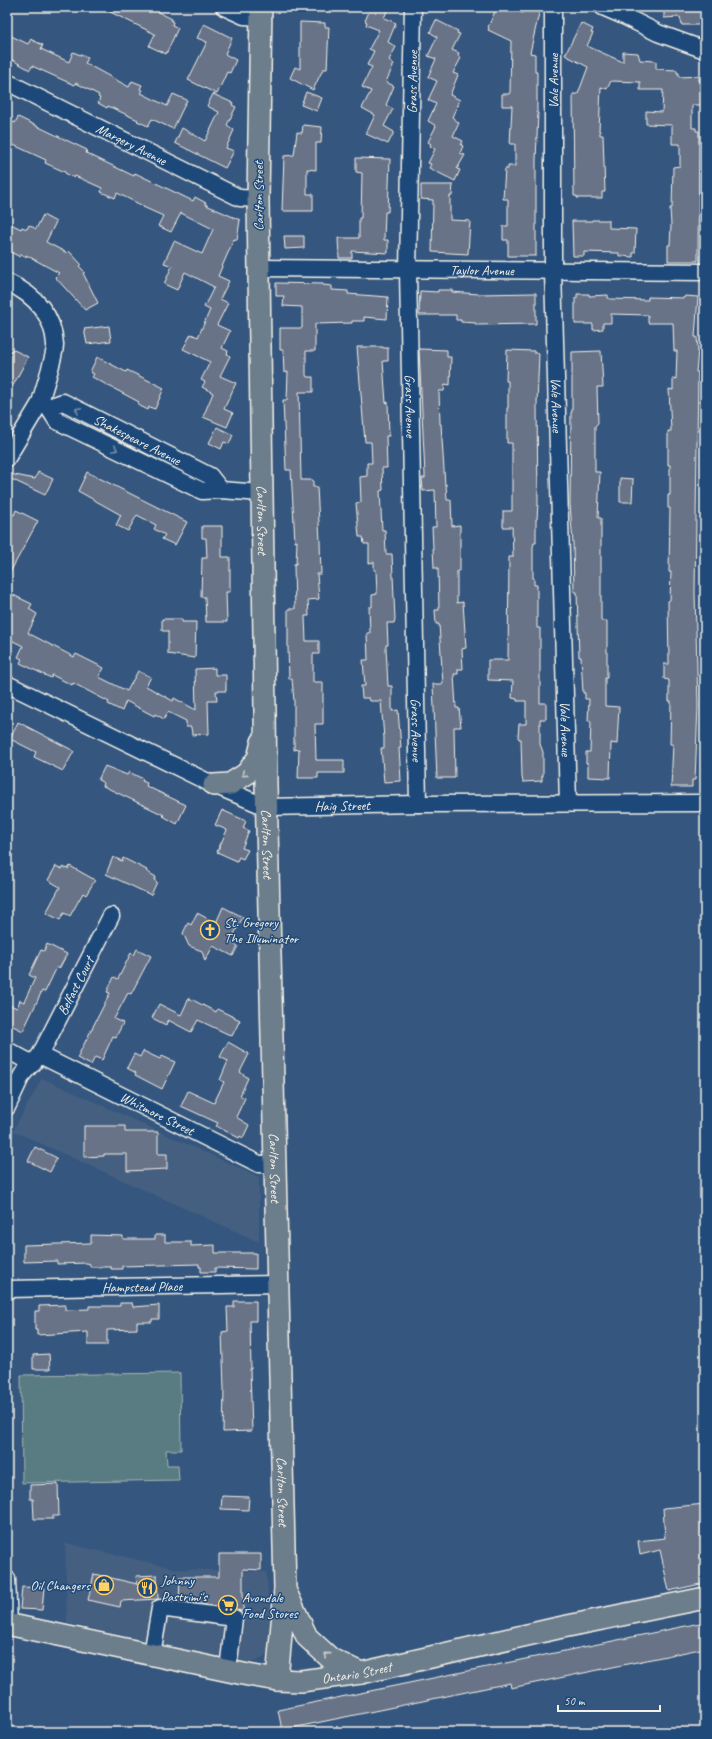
<svg xmlns="http://www.w3.org/2000/svg" width="712" height="1739" font-family="Caveat,sans-serif">
	<style>
		.built { fill: #445f81 }
		.green { fill: #587c81; stroke: #a6b6b4 }
		.building { fill: #687388; stroke: #f4f1e8 }
		.lines { fill: none; stroke-linecap: round; stroke-linejoin: round }
		.minor-casing { stroke: #f4f1e8; stroke-width: 19 }
		.major-casing { stroke: #f4f1e8; stroke-width: 24 }
		.minor { stroke: #1f4a7a; stroke-width: 16 }
		.major { stroke: #6c7d8c; stroke-width: 21 }
		.oneway { stroke: #748da6 }
		.oneway2 { stroke: #cbcecc }
		.labels { text-anchor: middle; stroke-width: 3; stroke-linejoin: round; paint-order: stroke }
		.street-label { font-size: 14px; fill: #f4f1e8; stroke: #1f4a7a }
		.poi-label { font-size: 14px; fill: #f4f1e8; stroke: #1f4a7a; text-anchor: start }
	</style>
	<rect width="100%" height="100%" fill="#35567e"/>
	<filter id="ink" filterUnits="userSpaceOnUse"><feTurbulence type="fractalNoise" baseFrequency=".025" numOctaves="2"/><feDisplacementMap in="SourceGraphic" scale="8" xChannelSelector="R" yChannelSelector="G"/><feConvolveMatrix kernelMatrix="1 2 1 2 8 2 1 2 1" color-interpolation-filters="sRGB"/></filter>
	<g filter="url(#ink)">
		<!-- built -->
		<path class="built" d="M42 1078 259 1177V1242L13 1131Z
			M65 1543 178 1569 266 1572 274 1652 248 1664 67 1623Z"/>
		<!-- green -->
		<path class="green" d="M180 1373 181 1450H166L167 1465H178L179 1480 22 1483 21 1375Z"/>
		<!-- building -->
		<path class="building" d="M100 7H160L158 12 172 19 171 21 173 22 172 25 178 28 166 54 149 46 155 34Z
			M371 7H389L384 18 396 23 388 42 396 47 389 60 394 64 386 82 394 86 386 105 393 109 384 126 394 132 388 144 366 134 375 115 362 108 371 91 362 87 372 67 367 65 374 51 369 49 379 30 366 25 367 22 365 21Z
			M497 7H509L523 13 524 7 540 9 530 53 535 54V72H537V113H538L536 160V256H508V240H503V226H508V199H503L505 169H508V166H515V144H510L512 106H502V94H509L510 92 511 41 488 30 489 28 488 27Z
			M664 7H705V25H682L680 17 664 18Z
			M436 20 458 31 457 33 460 34 452 50 459 53 458 56 461 58 453 73 458 75 450 95 460 100 452 117 459 123 453 136 463 141 461 145 463 146 460 153 465 155 457 169 460 170 455 181 429 168 431 164 428 163 435 149 430 146 431 144 428 142 436 126 428 121 436 104 428 100 437 81 428 77 436 59 428 56 437 37 430 32Z
			M300 22 325 23V27H329L327 69H323L313 90 290 78 295 67 300 69Z
			M581 23 593 29 591 33H593L587 46 623 62V52L638 53 640 60 656 61V69L677 70V73H679V77L699 76V81L701 80 702 105H692V128H696V131H699L698 261H668V245H670L671 225 670 208H672L673 167 680 166V144H672V125L646 124V111L662 112 663 90H640V82L611 81 607 89 601 87 599 131H600V135H603L605 192H602V198H577V196H574L573 94H578L588 67 565 55Z
			M204 24 232 38 225 54 236 60 230 73 227 72 217 94 188 80 207 42 197 38Z
			M7 34 28 44 31 39 32 40 43 45 41 49 69 62 73 52 88 58 85 63 129 87 132 81 142 85 140 89 143 90 141 93 167 106 173 94 187 100 173 129 152 119 148 126 137 121 138 120 108 106 107 108 98 103 100 98 98 97 99 95 76 83 74 85 32 66 30 70 7 57Z
			M306 92 322 98 317 111 301 105Z
			M213 94 233 103 232 105 236 107 227 125 234 130 226 148 234 151 225 168 175 143 182 128 205 141 219 112 207 106Z
			M18 117 87 150 86 153 134 176 135 173 193 201 195 197 206 203V205L240 220 237 240 234 239 218 276 229 281 220 299 228 303 217 325 230 331 222 348 228 351 227 354 230 356 220 376 236 383 224 409 233 413 227 427 203 417 213 393 202 387 205 382 201 380 210 362 183 349 191 334 198 337 210 310 204 307 214 287 185 272 177 290 164 284 172 266 164 263 174 241 202 254 213 229 181 213 171 232 158 226 163 216 143 207V206L117 193 115 198 101 192 102 188 75 176 74 178 65 173V172L45 163 46 160 7 142V119L15 123Z
			M303 125 322 127 321 143H316V170L307 169V194H313V211H282L284 156 294 155 297 132 302 133Z
			M356 158 390 159 388 212H385L384 240H388V253L352 251V258H339L338 238H359V218H361L362 173 356 172Z
			M421 185H453L452 196H450V220L470 221 468 254 432 252 433 200 421 199Z
			M43 215 56 222 46 242 67 253 69 251 81 264 79 266 85 272 83 273 98 303 85 310 55 277 59 273 26 255V257L21 254 20 257 7 250V222L21 229 22 227 27 229 29 225 36 229Z
			M592 220H609V228L636 229 635 253H633V257L619 256V253H617L584 252V256H573L572 221H592Z
			M284 236H304V248L285 249Z
			M276 283 323 284V285L332 286V290L348 291V294L388 297 387 319 364 317V321H352V323L315 324V351H306V375L307 377H313V392H299L301 480H313V487H317L320 541 321 574H317L319 599 308 600 309 616H305L306 641H319V654H313V682H323V724H315L316 760H344V773H318V778H298L299 749 294 750V701L292 679H289L288 648V609H295L294 564H296L297 541 295 542 291 470H286L283 400H287L288 372 284 373 283 350H280V328H302V307L283 306 284 296H276Z
			M438 290H452V292L479 294 536 293V324L476 325V323L461 322V320H456V315H419L420 291 438 292Z
			M577 294H589V296L608 295V298L610 299 648 300V297L684 298 685 296 698 297 695 337H697L698 350 696 372H698L695 593 698 706 695 780H692V787H671L673 744H670L671 701H669V680L664 679V664H669L668 601 670 600 671 572H669L670 508H668V495H670V465H668V431H671L669 389 673 390V378L676 379 677 351H674L673 323H648V315L611 314V323H603V329L593 330V324H575V298H577Z
			M109 326 111 341 87 344 84 329Z
			M357 347H383V348H388V361H383L386 403 388 402 389 436H386L387 468H382L383 490 380 491 382 530H385L386 554H392L395 619 394 623H387L388 645H386V648L388 686H392V711L398 710 401 748H399L401 781 384 782 381 748H384V738L381 701H370L369 698H362L361 686H365L363 660H368L367 633H370L369 607H372V595L377 594 376 570H374V562L369 563V544H364L363 537H359L356 503 361 502 360 477 367 476V463H372L371 442H365Z
			M12 349 28 357 7 397V359Z
			M419 349 447 350V357H451L450 385 445 384 444 391H439L440 424H441L445 485 446 484 447 500H451L452 526 460 525V570L457 571V603L463 602 466 648 462 649 463 669H458V674H454L456 708H459L461 727H454L455 778H437L433 684H443L439 624H436L435 610H439L438 568H434L432 527H436L435 490 423 491 422 478H425V475Z
			M507 350 534 351V353H539L537 405 538 503 537 519H536V543H534L533 547V578H534V585H537V628H540V703H546V719H540V744L543 752V776H542V781L523 782 522 777 521 739H519L518 737 519 724H526V701H517V699L512 698 513 681 488 680V660H508L509 557H513L512 527H503V511H512V443H507V408H508V381H506Z
			M601 351 603 387H597L598 423 595 426V472H600L598 518H601V621H607V678H605V706L619 707 617 744 611 743 610 778 588 777V763H586V752H590L591 721H588L589 699H585V693H583L581 657H579L577 592H574L573 544 570 504 571 412H572V352Z
			M97 357 126 372 127 370 164 388 155 409 149 407 148 410 138 405 139 402 92 377 94 374 90 372Z
			M217 427 233 435 229 444 224 442 221 449 209 443Z
			M38 472 53 479 45 495 9 478 10 474 35 479Z
			M87 472 187 522 175 545 162 539 165 535 154 529 156 525 137 515 128 531 116 525 121 515 78 491Z
			M620 478 633 479 632 502H620Z
			M16 510 38 521 7 578V536L12 526 7 522 11 514 14 515Z
			M202 526H222V557H230V592H226L227 622H206L205 597H201L202 558H207L206 538H202Z
			M7 592 32 604 29 609 37 614 28 633 74 657 76 654 104 668 99 677 127 691 138 671 151 677 146 686 173 701 174 698 196 710 195 669 215 668V675H226V691H216L217 701H208L209 734 192 735 191 727H186V721L168 712 164 719 155 714 154 716 126 701 122 711 108 704 109 702 73 683 72 685 52 675 51 678 20 663 22 659 18 657 23 646 7 638Z
			M162 619H182V622H196L195 658 168 654V631H162Z
			M18 722 74 751 63 771 34 757 36 752 10 739Z
			M105 766 127 775 129 772 143 779 142 781 147 783 146 786 186 805 177 824 163 816 164 815 103 786 104 783 98 780Z
			M222 810 246 821 243 828 249 831 242 848 248 850 243 859 239 857 237 861 217 852 227 830 215 825Z
			M113 857 122 861 123 858 147 870 146 871 156 877 154 880 157 882 151 895 106 874Z
			M56 866 62 869 63 867 68 869 70 866 95 880 86 895 83 893 70 916 64 913 60 920 46 913 60 887 48 880Z
			M223 907 243 917 230 942 238 946 233 956 213 946 205 961 202 951 189 946 183 933 188 923 191 925 197 913 216 923Z
			M47 944 67 954 59 969 57 967 45 992 42 991 23 1031 7 1023V1011L10 1005 17 1008 20 1000 24 1002 35 978 29 975 41 950 44 951Z
			M137 949 151 956 131 994 128 993 114 1019 123 1023 116 1037 113 1036 102 1060 95 1057 91 1065 77 1058 110 993 107 992 114 977 118 979 131 953 134 955Z
			M189 998 216 1012 217 1009 240 1020 232 1036 198 1020 191 1032 168 1020 166 1025 152 1018 159 1004 181 1015Z
			M228 1042 249 1054 240 1072 248 1078 240 1096 245 1098 236 1117 249 1125 243 1138 240 1136 239 1138 216 1126 218 1123 181 1106 188 1091 214 1103 224 1082 220 1080 228 1061 220 1057Z
			M143 1051 160 1059 162 1056 175 1062 162 1089 135 1075 136 1073 127 1068 134 1054 140 1057Z
			M84 1126H125V1132H158V1154H167V1169L127 1171V1154H104V1156L84 1157Z
			M35 1147 57 1158 50 1172 28 1161Z
			M91 1235 123 1236V1239H155V1235H165V1242H191V1246L215 1245V1253H256V1269L215 1268V1272H201V1267H199V1264L122 1266V1269H111V1267H90V1264L87 1263 57 1264V1261L24 1262V1245L91 1243Z
			M234 1301H256V1321H250L251 1369H250L252 1431 223 1432 224 1389 222 1332 228 1331 227 1307H234Z
			M120 1303H132L133 1307 159 1305V1319H152V1322H137V1329L107 1330V1345H88V1332L37 1335V1330H35V1311H39V1306L65 1305V1310L89 1309V1306H120Z
			M49 1354 50 1369H33V1355Z
			M58 1484 59 1516H53V1519H34L33 1499H30V1485Z
			M222 1496 249 1497 248 1510 221 1509Z
			M705 1504V1583L669 1591 660 1550 640 1555 638 1541 665 1538 663 1508Z
			M219 1554H261V1570L243 1569V1611L179 1601 180 1577H219Z
			M94 1574 137 1584 136 1576 157 1575 158 1599 121 1601 120 1607 88 1600Z
			M22 1587 44 1588 42 1610 20 1609Z
			M705 1622V1648L511 1688 510 1683 282 1730 278 1710Z"/>
		<g class="lines">
			<!-- minor casing -->
			<g class="minor-casing">
				<g id="minor">
					<path d="M224 7 244 16 261 17"/>
					<path id="s1" d="M413 7 408 270 418 804"/>
					<path id="s2" d="M553 7V271L568 803"/>
					<path d="M603 7 626 17 658 33 705 50"/>
					<path id="s3" d="M7 82 240 198 258 199"/>
					<path id="s4" d="M258 268 705 272"/>
					<path d="M7 282C33 294 53 313 55 344 56 354 43 390 40 403L48 407 57 421 202 491 221 490 261 493"/>
					<path id="s5" d="M48 407 63 402 210 476 221 490"/>
					<path d="M7 458 40 403"/>
					<path id="s6" d="M7 684 214 785 266 807 418 804 705 803"/>
					<path d="M7 1050 33 1064"/>
					<path id="s7" d="M40 1055 259 1164H276"/>
					<path id="s8" d="M7 1107 22 1075 40 1055 111 916"/>
					<path id="s9" d="M7 1289 278 1284"/>
					<path d="M7 1579 9 1625"/>
					<path d="M152 1654 160 1608 234 1618 228 1670"/>
				</g>
			</g>
			<!-- major casing -->
			<g class="major-casing">
				<g id="major">
					<path id="s10" d="M261 7 258 199 266 784 285 1589 277 1680"/>
					<path d="M214 785 230 784 246 774 258 758 262 742"/>
					<path d="M285 1590 307 1637 331 1659 361 1673"/>
					<path id="s11" d="M7 1624 248 1675 277 1680 301 1681 361 1673 558 1628 705 1598"/>
				</g>
			</g>
			<!-- minor -->
			<use href="#minor" class="minor"/>
			<!-- major -->
			<use href="#major" class="major"/>
		</g>
		<!-- one-way arrows -->
		<defs><path id="oneway-chevron" d="M-2-3.5L2.5 0L-2 3.5" fill="none" stroke-width="1.6" stroke-linecap="round" stroke-linejoin="round"/></defs>
		<g class="oneway">
			<use href="#oneway-chevron" transform="translate(78 410) rotate(-153)"/>
			<use href="#oneway-chevron" transform="translate(115 449) rotate(26)"/>
		</g>
		<g class="oneway2">
			<use href="#oneway-chevron" transform="translate(244 774) rotate(140)"/>
			<use href="#oneway-chevron" transform="translate(327 1655) rotate(-139)"/>
		</g>
	</g>
	<!-- icons -->
	<defs>
		<g id="church-ring" transform="scale(1)"><circle r="9.5" fill="#1f4a7a" stroke="#ffd166" stroke-width="1.5"/><path d="M-1.2-6h2.4v3.5h3.3v2.4h-3.3V6h-2.4V-.1h-3.3v-2.4h3.3Z" fill="#ffd166"/></g>
		<g id="shop-ring" transform="scale(1)"><circle r="9.5" fill="#1f4a7a" stroke="#ffd166" stroke-width="1.5"/><path d="M-5-2.5h2.3a2.7 3.5 0 0 1 5.4 0H5L5.5 6h-11ZM-1.5-2.5h3a1.5 2.3 0 0 0-3 0Z" fill="#ffd166"/></g>
		<g id="restaurant-ring" transform="scale(1)"><circle r="9.5" fill="#1f4a7a" stroke="#ffd166" stroke-width="1.5"/><path d="M-5-6h1v4h1v-4h1v4h1v-4h1v5L-1.5 .5V6h-2V.5L-5-1ZM5-6V6H3V1.5H1.5Q1.5-4 5-6Z" fill="#ffd166"/></g>
		<g id="supermarket-ring" transform="scale(1)"><circle r="9.5" fill="#1f4a7a" stroke="#ffd166" stroke-width="1.5"/><path d="M-6-5.5h2.5l.6 2H6L4.5 2H-2.5L-4.4-4H-6ZM-1.5 3.2a1.3 1.3 0 1 0 .1 0ZM3 3.2a1.3 1.3 0 1 0 .1 0Z" fill="#ffd166"/></g>
	</defs>
	<g fill-rule="evenodd">
		<use href="#church-ring" x="210" y="930"/>
		<use href="#shop-ring" x="104" y="1585"/>
		<use href="#restaurant-ring" x="147" y="1588"/>
		<use href="#supermarket-ring" x="228" y="1605"/>
	</g>
	<g class="labels">
		<!-- street labels -->
		<g class="street-label">
			<text transform="translate(553 81) rotate(-90)" y="5">Vale Avenue</text>
			<text transform="translate(412 82) rotate(-89)" y="5">Grass Avenue</text>
			<text dy="5" stroke="none"><textPath href="#s3" startOffset="139">Margery Avenue</textPath></text>
			<text transform="translate(258 196) rotate(-90)" y="5">Carlton Street</text>
			<text dy="5" stroke="none"><textPath href="#s4" startOffset="224">Taylor Avenue</textPath></text>
			<text dy="5" stroke="none"><textPath href="#s1" startOffset="399">Grass Avenue</textPath></text>
			<text dy="5" stroke="none"><textPath href="#s2" startOffset="398">Vale Avenue</textPath></text>
			<text dy="5" stroke="none"><textPath href="#s5" startOffset="99">Shakespeare Avenue</textPath></text>
			<text dy="5" stroke="none"><textPath href="#s10" startOffset="513">Carlton Street</textPath></text>
			<text dy="5" stroke="none"><textPath href="#s1" startOffset="723">Grass Avenue</textPath></text>
			<text dy="5" stroke="none"><textPath href="#s2" startOffset="722">Vale Avenue</textPath></text>
			<text dy="5" stroke="none"><textPath href="#s6" startOffset="363">Haig Street</textPath></text>
			<text dy="5" stroke="none"><textPath href="#s10" startOffset="837">Carlton Street</textPath></text>
			<text dy="5" stroke="none"><textPath href="#s8" startOffset="140">Belfast Court</textPath></text>
			<text dy="5" stroke="none"><textPath href="#s7" startOffset="131">Whitmore Street</textPath></text>
			<text dy="5" stroke="none"><textPath href="#s10" startOffset="1161">Carlton Street</textPath></text>
			<text dy="5" stroke="none"><textPath href="#s9" startOffset="135">Hampstead Place</textPath></text>
			<text dy="5" stroke="none"><textPath href="#s10" startOffset="1485">Carlton Street</textPath></text>
			<text dy="5" stroke="none"><textPath href="#s11" startOffset="356">Ontario Street</textPath></text>
		</g>
		<!-- poi labels -->
		<g class="poi-label">
			<text x="224" y="927">St. Gregory<tspan x="224" dy="16">The Illuminator</tspan></text>
			<text x="161" y="1585">Johnny<tspan x="161" dy="16">Pastrimi's</tspan></text>
			<text x="90" y="1590" text-anchor="end">Oil Changers</text>
			<text x="242" y="1602">Avondale<tspan x="242" dy="16">Food Stores</tspan></text>
		</g>
	</g>
	<!-- margin -->
	<rect width="712" height="1739" fill="none" stroke="#1f4a7a" stroke-width="24"/>
	<rect x="12" y="12" width="688" height="1715" fill="none" stroke="#f4f1e8" stroke-width="1.5" filter="url(#ink)"/>
	<!-- scale -->
	<path d="M558 1705v6h102v-6" fill="none" stroke="#f4f1e8" stroke-width="2"/>
	<text x="564" y="1705" font-size="12" fill="#f4f1e8" stroke="#1f4a7a" stroke-width="3" paint-order="stroke">50 m</text>
</svg>
